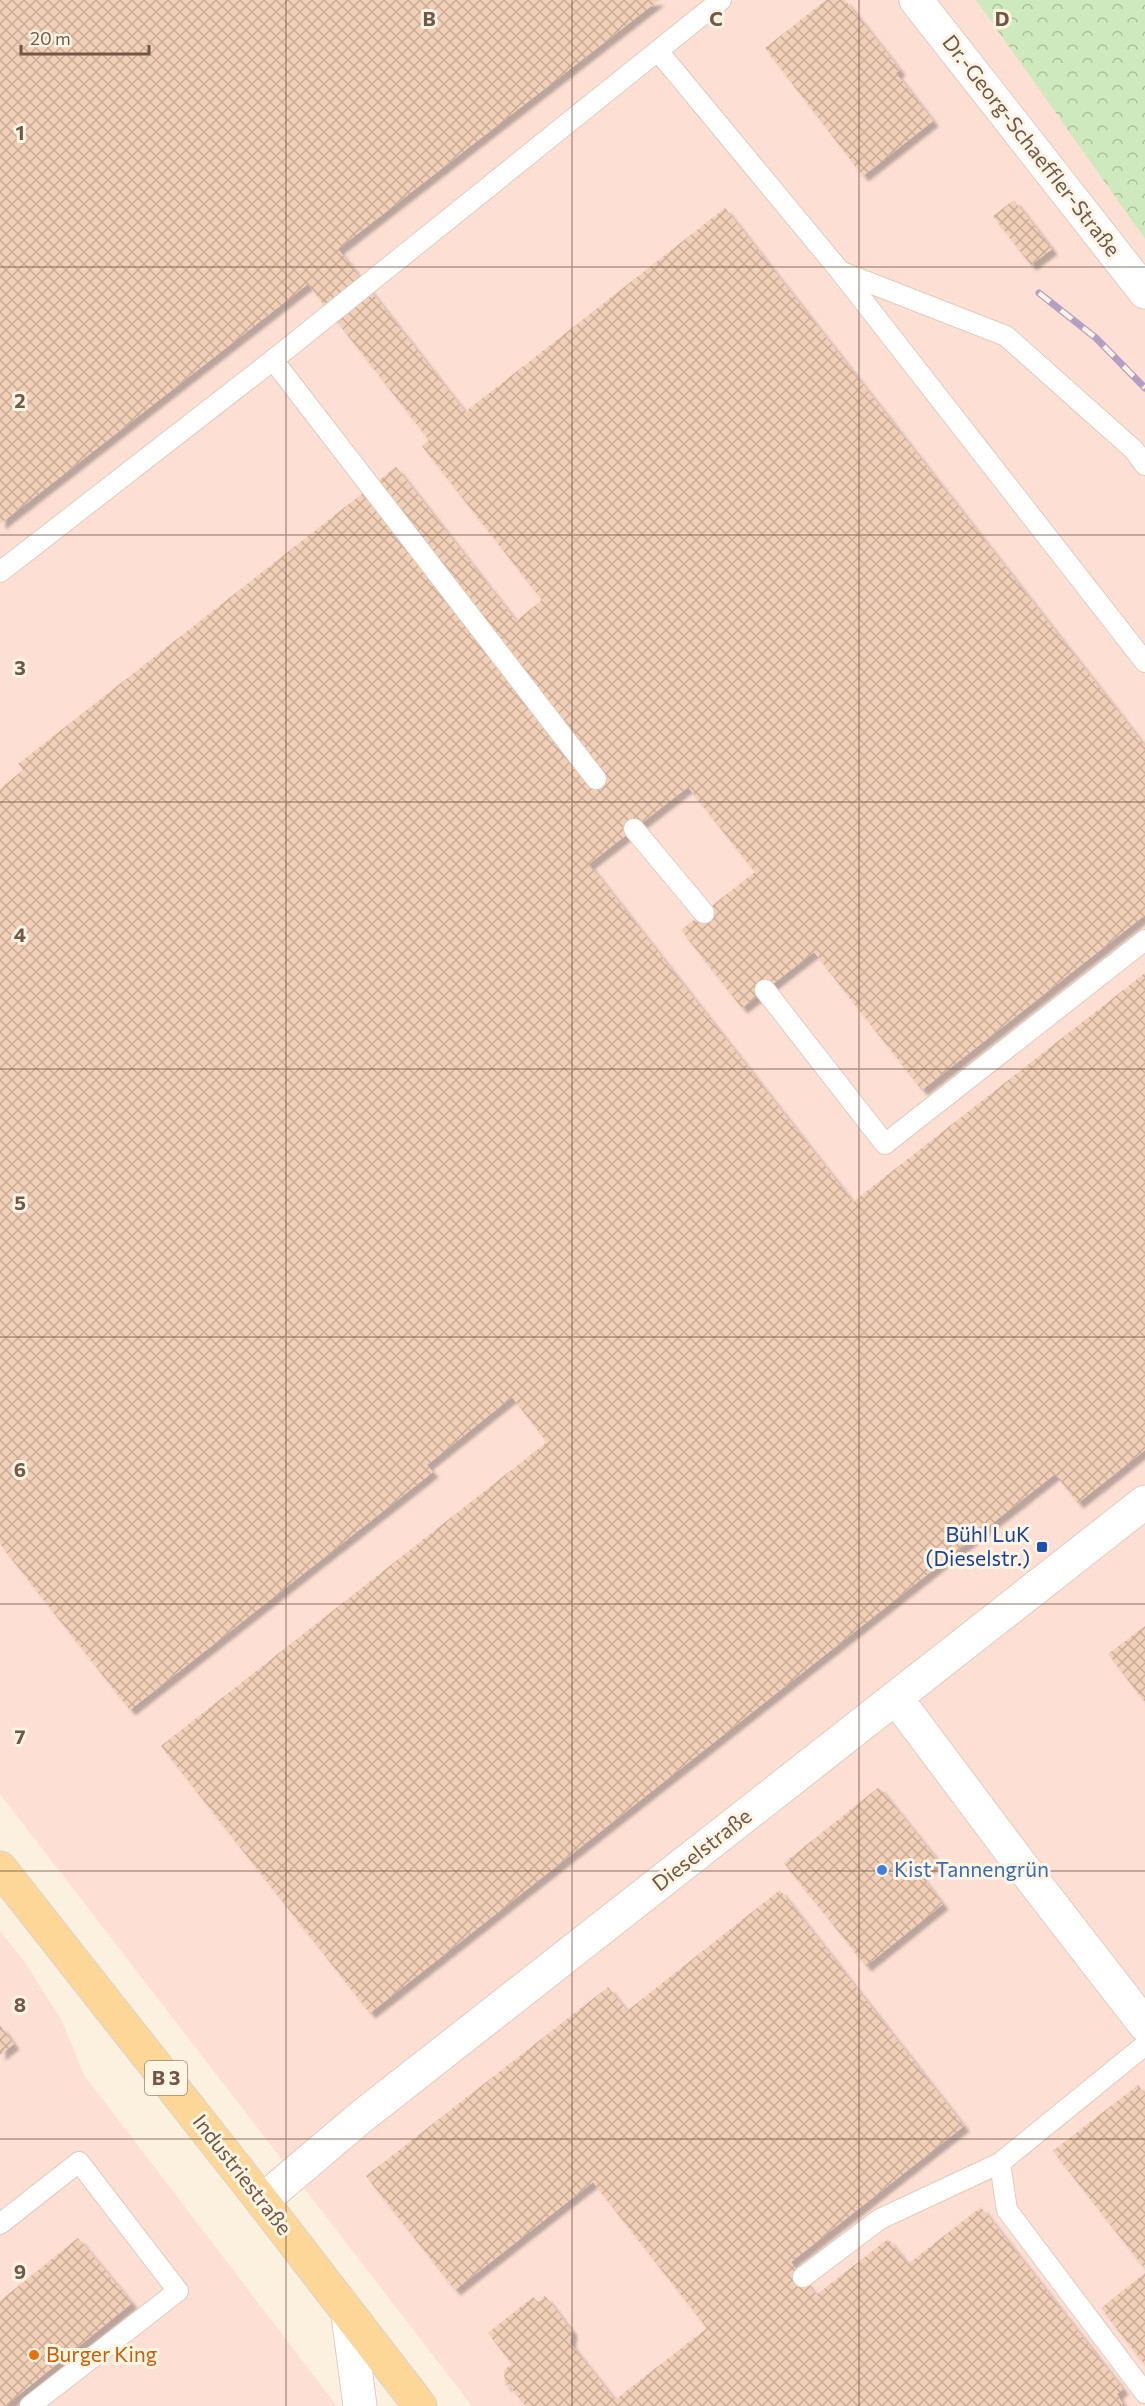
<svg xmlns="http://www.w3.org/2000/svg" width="1145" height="2406" font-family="Commissioner,sans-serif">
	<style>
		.commercial { fill: #fddfd3 }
		.forest { fill: url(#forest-crowns) }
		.building { fill: url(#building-cross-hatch); filter: url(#shadow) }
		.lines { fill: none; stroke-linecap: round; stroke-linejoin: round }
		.service-casing { stroke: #e0cdbc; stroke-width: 22 }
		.minor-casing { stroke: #e0cdbc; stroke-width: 35 }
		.primary-casing { stroke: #dad3cf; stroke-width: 35 }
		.service { stroke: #fff; stroke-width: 20 }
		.minor { stroke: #fff; stroke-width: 33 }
		.primary { stroke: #fcd797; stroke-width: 33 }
		.rail-casing { stroke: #b39fc4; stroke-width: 7 }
		.rail { stroke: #fff5e5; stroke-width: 4.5; stroke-dasharray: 14; stroke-linecap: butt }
		.grid { fill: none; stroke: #725747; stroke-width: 1.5; stroke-opacity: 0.55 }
		.transit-dot { fill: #1a4fb4; stroke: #fff5e5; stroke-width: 2 }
		.shop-dot { fill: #3f7fe0; stroke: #fff5e5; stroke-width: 2 }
		.food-dot { fill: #e8710a; stroke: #fff5e5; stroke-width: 2 }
		.labels { text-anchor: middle; stroke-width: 6; stroke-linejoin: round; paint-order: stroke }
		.shield { fill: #fff5e5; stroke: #9c8676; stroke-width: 1.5 }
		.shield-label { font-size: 20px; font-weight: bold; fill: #725747 }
		.street-label { font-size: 21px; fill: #725747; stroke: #fff5e5 }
		.transit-label { font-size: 21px; fill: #164399; stroke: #fff5e5; text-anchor: end }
		.shop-label { font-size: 21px; fill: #366cbe; stroke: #fff5e5; text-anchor: start }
		.food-label { font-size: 21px; fill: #c56008; stroke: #fff5e5; text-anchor: start }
		.grid-label { font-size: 20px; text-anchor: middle; font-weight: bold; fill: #725747; stroke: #fff5e5; stroke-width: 6; stroke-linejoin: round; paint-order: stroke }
	</style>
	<defs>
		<pattern id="forest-crowns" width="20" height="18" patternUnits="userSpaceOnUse" patternTransform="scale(1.5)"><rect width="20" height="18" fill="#cfe9be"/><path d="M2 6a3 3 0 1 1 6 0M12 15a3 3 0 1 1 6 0" fill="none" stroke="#acc09c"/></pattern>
		<pattern id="building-cross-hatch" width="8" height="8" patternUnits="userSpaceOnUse" patternTransform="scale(1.5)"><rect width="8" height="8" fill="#f2cfb7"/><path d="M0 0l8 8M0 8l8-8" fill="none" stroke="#c8ab97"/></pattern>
		<filter id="shadow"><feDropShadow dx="5.5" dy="5.5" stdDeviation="1.5" flood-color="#0004"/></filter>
	</defs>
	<rect width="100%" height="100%" fill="#fcf1df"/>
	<!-- commercial -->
	<path class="commercial" d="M0 0H1145V2406H472L0 1794Z
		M0 1931 24 1961 62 2021 84 2075 337 2406H0Z"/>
	<!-- forest -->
	<path class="forest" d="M976 0H1145V239Z"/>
	<!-- building -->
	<path class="building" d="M0 0H659L338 249 465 412 725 208 1145 746V915L922 1090 814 952 742 1008 681 930 755 872 688 787 589 864 853 1202 1145 973V1450L1078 1503 1055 1474 370 2013 161 1746 547 1442 512 1397 427 1465 433 1472 130 1710 0 1544V789L23 770 18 764 396 467 516 621 542 600 422 446 429 440 308 284 0 524Z
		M826 0H845L900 70 896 73 933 121 863 176 765 48Z
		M1014 200 1052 249 1031 265 993 216Z
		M1145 1626V1702L1108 1654Z
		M879 1787 938 1861 920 1875 943 1904 866 1966 784 1863Z
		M780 1890 964 2126 791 2262 816 2295 888 2239 908 2264 981 2207 1123 2389 1117 2394 1124 2406H526L508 2384 505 2386 504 2370 512 2364 488 2333 533 2297 538 2302 545 2296 572 2331 570 2343 615 2400 707 2328 593 2182 455 2290 366 2176 608 1987 627 2011Z
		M0 2025 14 2044 0 2055Z
		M1138 2085 1145 2095V2269L1053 2151Z
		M78 2238 132 2303 5 2406H0V2301Z
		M1145 2273V2365L1101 2308Z"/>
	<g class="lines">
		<!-- service casing -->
		<g class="service-casing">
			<path id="service" d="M658 51 840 271 1145 662
				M842 272 1006 336 1134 450 1145 465
				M273 360 596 779
				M0 572 273 360 721 0
				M634 829 704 913
				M765 990 885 1144 1145 940
				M1145 2045 1000 2163 1007 2210 1145 2393
				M0 2224 79 2162 178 2291 30 2406
				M803 2277 880 2219 1000 2163"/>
		</g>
		<!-- minor casing -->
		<g class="minor-casing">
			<path id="minor" d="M916 0 1145 292
				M896 1698 1021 1865 1145 2025
				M262 2201 361 2117 1145 1502
				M348 2315 360 2406"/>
		</g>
		<!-- primary casing -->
		<g class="primary-casing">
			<path id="primary" d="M0 1868 262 2201 420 2406"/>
		</g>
		<!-- service -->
		<use href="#service" class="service"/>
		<!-- minor -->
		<use href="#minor" class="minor"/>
		<!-- primary -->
		<use href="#primary" class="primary"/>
		<!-- rail casing -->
		<g class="rail-casing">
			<path id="rail" d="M1039 293 1096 338 1145 388"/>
		</g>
		<!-- rail -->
		<use href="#rail" class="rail"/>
	</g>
	<!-- grid -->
	<path class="grid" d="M286 0V2406M572 0V2406M859 0V2406M0 267H1145M0 535H1145M0 802H1145M0 1069H1145M0 1337H1145M0 1604H1145M0 1871H1145M0 2139H1145"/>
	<!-- markers -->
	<rect class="transit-dot" x="1036" y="1541" width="12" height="12" rx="3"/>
	<circle class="shop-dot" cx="882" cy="1870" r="6"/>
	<circle class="food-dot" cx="34" cy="2355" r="6"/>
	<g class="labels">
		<!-- shield labels -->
		<rect class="shield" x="145" y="2061" width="42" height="34" rx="4.5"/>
		<g class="shield-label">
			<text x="166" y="2085">B 3</text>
		</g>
		<!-- street labels -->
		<g class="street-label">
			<text transform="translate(1031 146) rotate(52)" y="7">Dr.-Georg-Schaeffler-Straße</text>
			<text transform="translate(702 1850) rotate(-38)" y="7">Dieselstraße</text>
			<text transform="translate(242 2175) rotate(52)" y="7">Industriestraße</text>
		</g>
		<!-- transit labels -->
		<g class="transit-label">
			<text x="1030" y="1542">Bühl LuK<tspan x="1030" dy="24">(Dieselstr.)</tspan></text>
		</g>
		<!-- shop labels -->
		<g class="shop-label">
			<text x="894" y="1877">Kist Tannengrün</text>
		</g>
		<!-- food labels -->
		<g class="food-label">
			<text x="46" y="2362">Burger King</text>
		</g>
	</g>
	<g class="grid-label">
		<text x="429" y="26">B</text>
		<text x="716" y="26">C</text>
		<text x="1002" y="26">D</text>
		<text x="20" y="140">1</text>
		<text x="20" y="408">2</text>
		<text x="20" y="675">3</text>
		<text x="20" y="942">4</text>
		<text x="20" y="1210">5</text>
		<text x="20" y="1477">6</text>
		<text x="20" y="1744">7</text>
		<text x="20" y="2012">8</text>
		<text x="20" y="2279">9</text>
	</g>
	<!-- scale -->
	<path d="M21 45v9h128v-9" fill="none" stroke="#725747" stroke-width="3"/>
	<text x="30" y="45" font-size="18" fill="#725747" stroke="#fff5e5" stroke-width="4.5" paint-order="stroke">20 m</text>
</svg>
